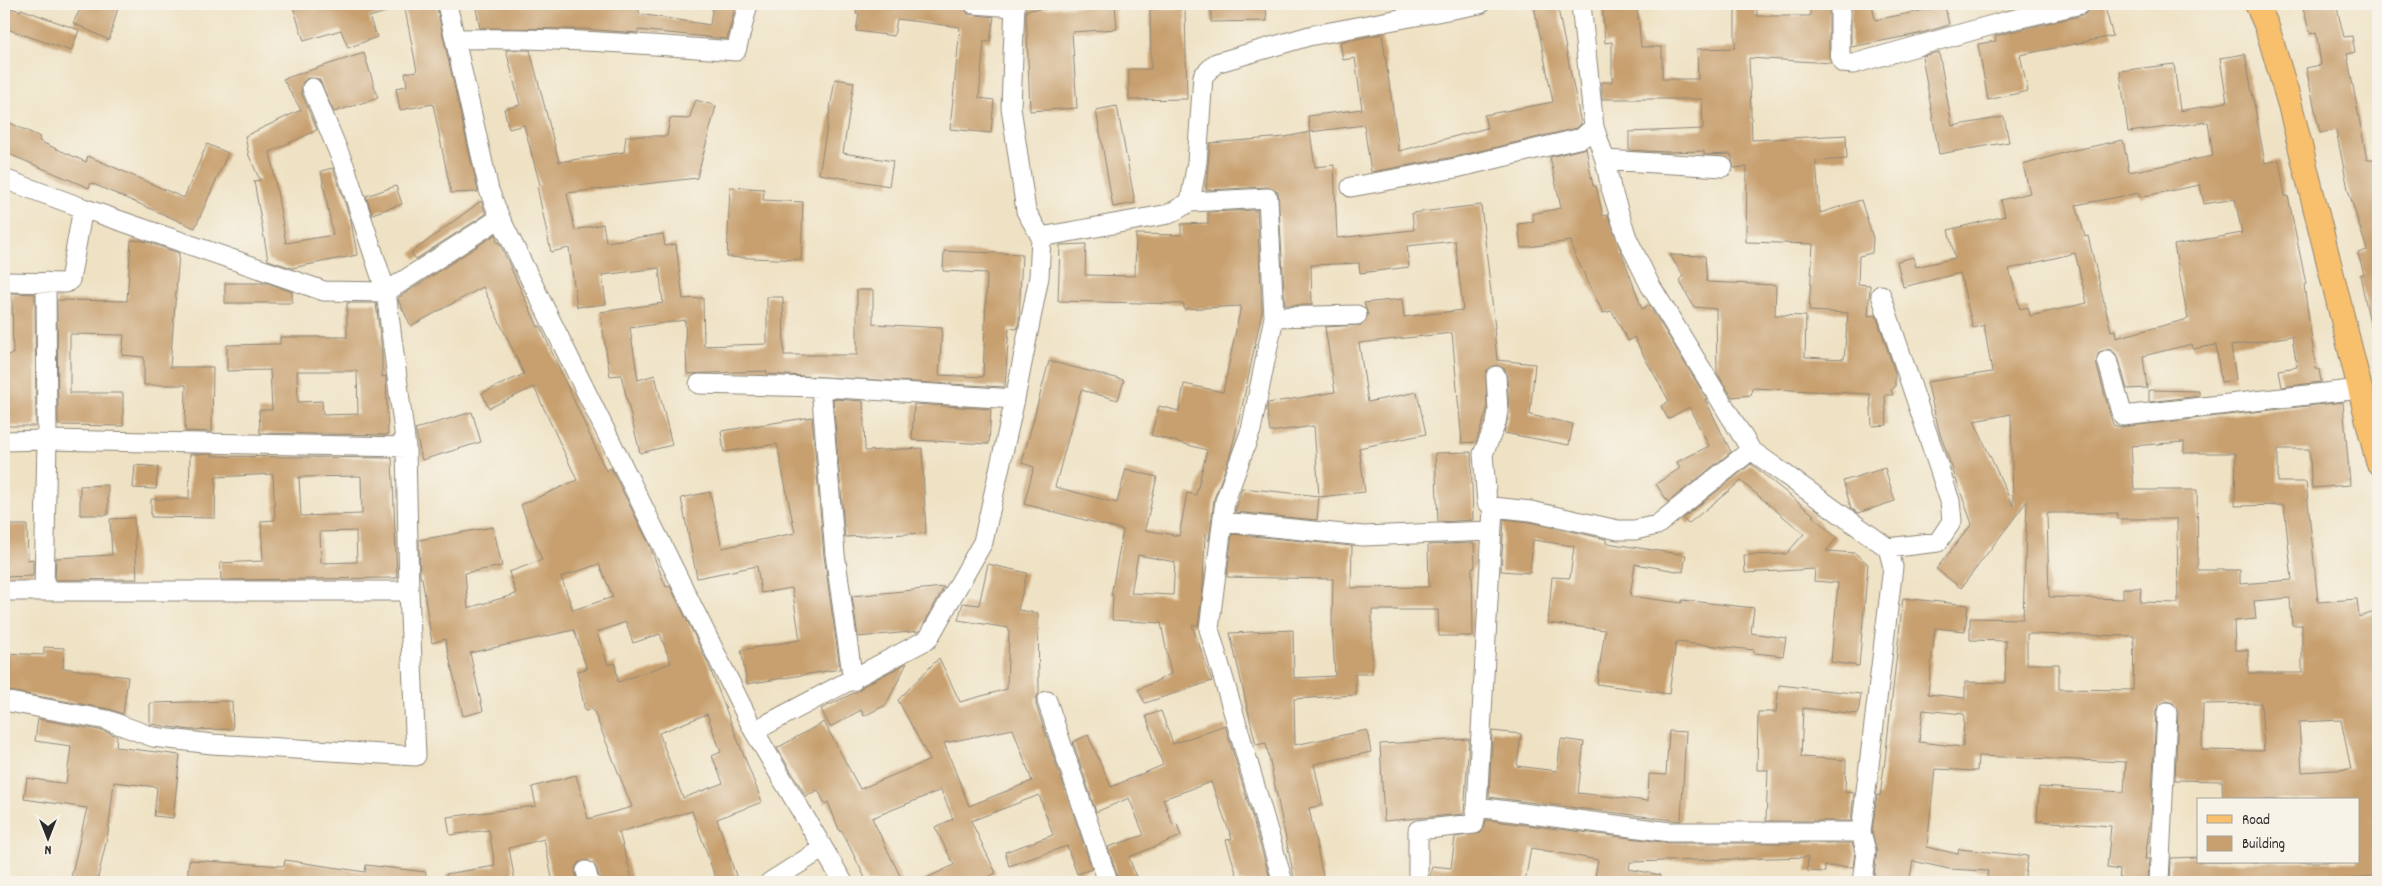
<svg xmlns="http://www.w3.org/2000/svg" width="2382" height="886" font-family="Dekko,sans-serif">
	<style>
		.building { fill: #c8a06f; fill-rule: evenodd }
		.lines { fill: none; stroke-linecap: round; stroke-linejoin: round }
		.minor-casing { stroke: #8d8678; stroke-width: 21 }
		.major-casing { stroke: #8d8678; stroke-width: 26 }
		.minor { stroke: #fff; stroke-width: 19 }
		.major { stroke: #f8bf6c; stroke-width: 24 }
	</style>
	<rect width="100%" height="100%" fill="#f7f3e8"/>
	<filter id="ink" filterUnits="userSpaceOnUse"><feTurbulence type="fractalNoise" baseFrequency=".02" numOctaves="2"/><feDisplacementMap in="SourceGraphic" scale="10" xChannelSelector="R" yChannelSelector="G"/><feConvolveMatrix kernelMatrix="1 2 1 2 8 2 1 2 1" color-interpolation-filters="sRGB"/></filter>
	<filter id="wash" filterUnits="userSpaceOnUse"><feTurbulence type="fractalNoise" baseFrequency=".0096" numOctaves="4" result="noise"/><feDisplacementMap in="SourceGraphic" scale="20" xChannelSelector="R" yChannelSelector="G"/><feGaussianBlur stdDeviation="1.12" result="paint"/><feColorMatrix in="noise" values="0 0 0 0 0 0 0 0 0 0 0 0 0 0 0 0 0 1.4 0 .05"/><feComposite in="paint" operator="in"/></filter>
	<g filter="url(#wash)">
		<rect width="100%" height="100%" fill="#efe2c4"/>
		<g id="blocks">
			<!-- building -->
			<path class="building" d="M83 4H119L109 40 73 23Z
				M292 4H398L399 8 369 17 377 37 348 48 341 30 304 41Z
				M404 4H436L478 192 451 193 433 104 400 110 396 88 407 86 405 73 417 71Z
				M475 4H601L639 7V14L710 25 713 4H736L727 39 638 30V33L583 29 480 28Z
				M857 4H901L922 7V4H963L968 14 994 17 990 42 984 41 979 98 994 100 991 133 950 129 960 27 897 19 894 36 856 31 859 14H856Z
				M1115 4 1117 29 1072 32 1077 108 1030 111 1026 10Z
				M1211 4H1266L1267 21 1211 22Z
				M1545 4H1557L1581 124 1577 128 1454 157 1371 172 1364 125 1310 132 1308 116 1362 109 1355 58 1343 60 1340 42 1382 34 1399 151 1487 128 1484 115 1553 102 1534 6Z
				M1602 4H1637L1641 47H1662V79H1698L1697 49 1735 48V4H1757V16H1810L1811 4H1829V55L1831 63 1749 58 1752 140 1846 135 1847 159 1816 161 1820 213 1861 200 1873 238 1872 253 1859 256 1858 284 1870 285 1868 316 1876 315 1895 373V387L1891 390 1893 395H1885L1887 425 1872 426 1870 394 1752 388 1751 395 1732 397 1717 373 1716 309 1694 307 1679 280 1683 276 1670 255 1705 256 1707 282 1776 285 1775 315 1806 316 1805 357 1844 359 1848 313 1809 311 1813 244 1746 242 1747 167 1734 168 1731 154 1704 155V151L1666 152 1629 150V132L1703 129 1702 99H1602V82H1612V42L1605 43Z
				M1851 4H1872L1875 20 1945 6 1949 25 1918 34 1851 47Z
				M2104 4 2113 36 2020 55 2028 91 1988 100 1978 44 1996 41 1995 36 2006 33 2084 15 2092 6Z
				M2302 4H2336L2344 37 2352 36 2355 52 2347 54 2367 160 2378 158V179L2374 180 2378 201V327L2371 328 2360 275 2364 274 2358 253 2367 250 2348 189 2336 130 2320 133 2306 68 2321 65 2316 32 2310 34Z
				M4 6 20 11 21 9 79 30 71 51 4 28Z
				M1185 8 1187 99 1129 100V69H1151L1150 9Z
				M506 50H530L559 162 624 152 626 136H667L670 118 689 119 696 100 716 106 697 178 567 193 575 230 603 224 606 242 663 234 665 246 676 244 683 299 703 298 704 346 767 344V297H783L784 355H857V290H873V324L942 328 939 375 983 377 987 273 943 271 944 251 1022 254 1019 320 1017 329 1009 328 1005 387 767 374V371L687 374 685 320 630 328 638 380 655 375 672 445 640 453 621 375 610 376 600 312 663 303 659 268 602 275 606 304 577 307 569 248 551 252 537 186 540 185 524 125 509 129 504 109 520 105Z
				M1939 52 1952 126 2004 117 2009 142 1939 154 1922 56Z
				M364 53 378 98 334 112 319 79 307 78 303 82 301 92 317 130 270 152 286 243 333 235 321 171 333 168 351 221 357 255 292 268 268 260 254 181 260 180 249 156 245 136 301 110 283 79Z
				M2245 54 2265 163 2279 160 2285 196H2288L2306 284 2304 285 2316 369H2319L2321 382 2282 387 2279 370 2297 367 2292 336 2231 346 2236 380 2221 382 2216 345 2193 349 2192 344 2143 356 2147 388 2127 389 2118 356 2110 349 2099 352 2096 363 2113 425 2120 427 2343 402 2350 485 2312 488 2309 449H2278V482H2306L2318 602 2357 599 2359 617 2378 611V743L2373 744 2378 768V875L2347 879V882H2170L2171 858 2198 857V862H2358V800H2223L2222 781 2175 780 2178 712 2173 703 2167 701 2158 706 2156 711 2151 817 2145 859H2149L2148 882H2119L2120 870 2107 868 2111 826 2037 821 2039 787 2124 792 2126 762 1978 756 1977 771 1935 769 1927 847 1958 854 1959 849 2028 856 2024 882H1986L1988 871 1949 869 1913 861 1909 882H1873L1877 852 1872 831 1877 795 1880 796 1885 760 1903 598 1968 605 1965 631 1935 628 1928 694 1965 698V682L2005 683 2006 641 1970 640V618L2023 619 2027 501 1961 588 1936 569 1972 524 1940 434 1927 382 1992 372 1984 325 1973 328 1960 273 1903 287 1897 261 1914 257 1916 267 1955 258 1948 230 2005 216 2001 200 2030 193 2023 165 2070 151 2123 140 2129 172 2213 156 2208 122 2128 132 2120 71 2174 64 2180 111 2227 102 2220 58ZM2200 185 2204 204 2235 199 2242 233 2174 245 2188 319 2116 338 2115 330 2111 331 2088 236 2085 237 2076 205 2139 193V197ZM2075 253 2087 303 2030 316 2028 307 2020 309 2009 269ZM2011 414 2013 506 1974 421ZM2184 442V453H2236L2235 506 2284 505 2292 580 2240 584V570H2198L2197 490H2134L2131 446ZM2047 513H2117V519H2177L2178 603 2140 602 2141 588H2123V599L2049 597ZM2290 598 2292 625H2302V673H2248V650H2235L2234 621 2256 619 2254 601ZM2027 634 2134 636 2133 690 2059 689V664H2027ZM2261 703 2264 751 2202 750 2203 704ZM1923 710 1964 714 1963 747 1919 742ZM2341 720 2351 769 2302 772 2299 722Z
				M835 79 854 82 843 153 893 161 889 186 819 174Z
				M1117 106 1135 203 1113 207 1096 110Z
				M4 120 40 137 39 141 86 162 88 156 184 198 207 144 228 153 195 228 91 183 89 188 4 152Z
				M1310 132 1315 167 1334 165 1337 238 1414 230 1412 213 1481 205 1495 328H1494L1497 360 1535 364 1530 415 1573 424 1569 445 1504 433 1509 413 1507 375 1505 369 1496 365 1486 371 1487 410 1476 442 1462 443 1452 333 1359 343 1368 402 1417 392 1426 434 1359 448 1365 492 1319 497 1314 426 1270 432 1267 410 1268 403 1335 392 1325 327 1362 325 1368 315 1364 303 1402 299 1404 317 1463 310 1455 241 1407 246 1409 267 1360 273 1359 263 1311 265 1312 305H1285L1278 192 1267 187 1206 190 1210 143 1285 137Z
				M1586 148 1593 186H1596L1603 216 1608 215 1642 309 1649 305 1707 399H1705L1731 452 1668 502 1656 484 1680 468 1677 462 1709 446 1689 407 1668 419 1661 406 1669 401 1646 360 1634 337 1628 341 1612 311 1603 313 1573 251 1571 241 1521 248 1518 224 1534 222 1532 214 1561 208 1550 157Z
				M396 186 402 204 372 214 366 196Z
				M730 187 764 189 763 200 803 202 801 260 727 257Z
				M481 201 486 214 416 259 411 253Z
				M1257 210 1262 311 1242 407 1230 455 1214 499 1209 541 1205 533 1203 587 1198 625H1192L1212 681 1145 703 1138 690 1171 674 1161 623 1112 620 1113 595H1111L1123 530 1024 504 1034 467 1022 463 1049 361 1124 380 1118 400 1081 390 1055 487 1117 503 1126 469 1157 477 1145 530 1179 536 1187 493 1196 495 1207 450 1151 435 1159 406 1179 411 1184 384 1223 392 1241 306 1184 309V304L1058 301 1060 245 1086 244 1085 275 1135 276 1136 234 1181 235V224L1208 223V212ZM1138 555 1175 562 1173 595 1131 593Z
				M496 234 497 243 499 242 538 327 540 326 606 471 611 468 648 542 666 587 670 586 707 661 762 802 717 819 738 882H717L692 811 619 832 633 882H600L597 868 588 860 578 863 575 868 577 882H553L544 839 509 848 515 882H447L446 874 495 866 489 830 450 835 447 817 536 806 532 787 576 775 588 819 632 807 593 709 585 711 577 671 587 669 574 630 470 653 483 711 463 716 445 639 432 643 422 578H420L419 540 493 527 502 566 465 573 468 608 516 594 509 572 542 560 521 505 577 480 534 387 489 408 482 393 524 374 483 287 411 326 399 302 398 298ZM599 564 613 597 573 610 561 577ZM626 622 633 643 660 634 671 663 618 682 615 663 608 665 597 632ZM707 714 721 752 712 756 723 783 683 798 659 733Z
				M131 240 144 241 179 253 170 367H213L212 432 185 431 186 385H144V357L122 355 124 335 70 334V393H123V426L58 425 57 300 127 301Z
				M225 283H268L292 292V303H225Z
				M12 293 35 294 36 426H4V355L13 354Z
				M347 303H376L382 352V377L386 376V381L388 435 260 433 259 410H272L270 370 227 371V345L280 344V337H347ZM297 371H357L358 414 323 415 322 401 298 402Z
				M2149 390 2199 391V396L2149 402Z
				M833 399 863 401 865 451 922 448 926 533 845 537Z
				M914 404 991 409 989 444 912 440Z
				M472 412 481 442 422 460 415 429Z
				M812 417 824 556 840 669 747 684 741 650 800 640 792 588 761 593 757 566 697 578 681 498 710 492 722 548 795 533 777 444 724 452 721 431Z
				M1471 452 1473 520 1438 522 1435 453Z
				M190 454H212V456L392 458 397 578 221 580 220 563 263 561 261 521 275 520 273 474 216 477 215 518 151 517V499H189ZM361 476 362 514 301 516 299 477ZM356 531 357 562 321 563 320 532Z
				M1751 464 1814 515 1812 516 1837 538 1826 551 1855 553 1868 564 1859 666 1831 662 1838 583 1814 581 1815 569 1745 573 1744 555 1786 554 1804 534 1741 481 1688 524 1683 518Z
				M135 465 158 467 156 489 133 488Z
				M1885 468 1895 501 1858 513 1851 508 1843 481Z
				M108 485V515H80V486Z
				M1242 488 1319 496 1317 520 1235 512Z
				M134 518 137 579 55 580 56 558 112 555 110 519Z
				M1504 519 1529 522 1606 539V543L1686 555 1683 572 1635 564 1630 596 1682 603V600L1754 608 1751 633 1786 638 1783 656 1754 653V650L1676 642 1669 694 1597 684 1605 630 1548 623 1552 577 1570 578 1574 546 1533 540 1530 573 1501 571Z
				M4 525H27L28 560 33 559V576L4 577Z
				M1232 534 1352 546 1351 588 1429 587 1428 545 1474 543 1475 568H1472L1473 636H1439L1438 610H1372V674H1355L1356 695 1294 699 1295 745 1367 730 1371 752 1314 764 1323 805 1309 808 1324 882H1295L1266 743 1256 745 1230 633 1293 630 1294 678 1335 676 1332 624 1333 579 1227 577Z
				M988 564 1027 573 1018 610 1038 613 1039 693 1036 698V705L1092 869 1077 874 1067 846 1009 866 1005 852 1053 835 1039 795 971 821 996 873 978 882H918L954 865 935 827 953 819 941 790 872 818 903 882H867L842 831 840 832 828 802 825 804 818 790 806 796 777 748 824 722 860 789 930 760 898 700 939 658 960 702 1007 689 1009 628 958 620 963 603 979 605ZM1013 729 1032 781 969 806 944 743Z
				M944 587 920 631 858 637 852 596Z
				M44 647 64 648 63 668 128 677 123 714 109 709 4 690V653L44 655Z
				M907 663 886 705 864 716 861 710 830 727 821 709 860 690 863 686Z
				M1779 685 1861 694 1858 714 1803 708 1801 757 1846 760 1845 792 1854 793 1851 821H1766L1768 770H1757L1758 712H1776Z
				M232 701 233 729 190 730 150 724V703Z
				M1161 711 1173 744 1225 725 1271 882H1239L1226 840 1232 839 1211 782 1163 799 1173 825 1177 824 1181 836 1129 857 1138 882H1119L1108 847 1144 835 1129 798 1096 812 1073 742 1088 735 1111 787 1163 765 1146 716Z
				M38 719 104 731 117 736 116 747 180 755 173 818 154 816 157 787 114 782 108 833 97 882H70L87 808 24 799 27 778 66 784 71 746 35 741Z
				M1492 731 1521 734 1517 766 1557 771 1561 739 1584 742 1578 793 1648 801 1649 774 1666 775 1669 731 1686 732 1681 821 1489 797Z
				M1469 739 1464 814 1384 821 1380 744Z
				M1486 820 1670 843H1852L1855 852 1853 867 1825 866V872L1807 871 1808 857 1630 862 1629 869 1660 875 1659 882H1594L1598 860 1531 848 1525 882H1429L1432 866 1451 868 1455 837 1481 833Z
				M189 860 284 866 285 860 365 872 366 865 426 872 425 882H187Z"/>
		</g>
	</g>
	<g filter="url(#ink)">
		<use href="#blocks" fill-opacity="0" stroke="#8d8678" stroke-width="1"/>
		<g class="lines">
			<!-- minor casing -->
			<g class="minor-casing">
				<path id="minor" d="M447 4 489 190 500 218 754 731 843 882
					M974 4 1014 7
					M1581 4 1594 127 1605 160 1611 188 1627 238 1650 285 1751 450 1888 548 1893 567 1861 832 1866 851 1862 882
					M1840 4V55L1843 63 1853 64 2003 22 2081 4
					M455 39C549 37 643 44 736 51L748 4
					M312 88 346 170 386 292 500 218
					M1605 160 1723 167
					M4 179 83 208 70 280 66 283 4 282
					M1351 187 1456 168 1582 138 1594 127
					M1190 202 1268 198 1274 317 1357 315
					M83 208 324 291 386 292 406 447 47 440 44 591H409L406 447
					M1041 237 1169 214 1190 202 1197 162 1203 76 1216 63 1309 36 1480 4
					M1881 295 1950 501 1952 521 1938 542 1888 548
					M1274 317 1251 430 1225 501 1209 629 1283 882
					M2107 360 2123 416 2360 389
					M699 384 821 387
					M4 441 47 440 46 282
					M1751 450 1657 525 1635 530H1618L1531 511 1493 507 1477 807 1670 832H1861
					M1493 507 1487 502 1483 454 1496 423 1498 411 1496 376
					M1223 522 1363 536 1490 531
					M4 591H44
					M853 681 835 554 821 387 1015 399
					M4 701 107 720 153 737 212 744 416 756 409 591
					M1047 701 1108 882
					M754 731 928 639 983 542 1015 399 1039 277 1041 237 1026 211 1011 107 1015 4
					M586 871 589 882
					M770 882 822 849
					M1418 882V830L1474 824 1477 807
					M2159 882 2167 712"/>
			</g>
			<!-- major casing -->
			<g class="major-casing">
				<path id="major" d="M2257 4 2267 27 2290 105 2378 462"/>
			</g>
			<!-- minor -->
			<use href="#minor" class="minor"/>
			<!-- major -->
			<use href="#major" class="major"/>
		</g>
	</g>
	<!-- margin -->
	<rect width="2382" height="886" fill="none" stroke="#f7f3e8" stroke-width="20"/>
	<!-- legend -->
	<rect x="2197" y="798" width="162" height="65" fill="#f7f3e8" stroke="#a5a39c"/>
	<rect x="2207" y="815" width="25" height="8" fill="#f8bf6c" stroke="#a5a39c"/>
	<text x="2242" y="824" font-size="15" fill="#2b2b2b">Road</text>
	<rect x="2207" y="836" width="25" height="15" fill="#c8a06f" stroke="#a5a39c"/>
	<text x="2242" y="848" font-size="15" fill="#2b2b2b">Building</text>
	<!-- north arrow -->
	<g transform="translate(48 838) rotate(180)" stroke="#f7f3e8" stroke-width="4" paint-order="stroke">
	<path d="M0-4L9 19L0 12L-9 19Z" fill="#2b2b2b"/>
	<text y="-8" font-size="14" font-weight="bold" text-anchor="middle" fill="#2b2b2b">N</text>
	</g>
</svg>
